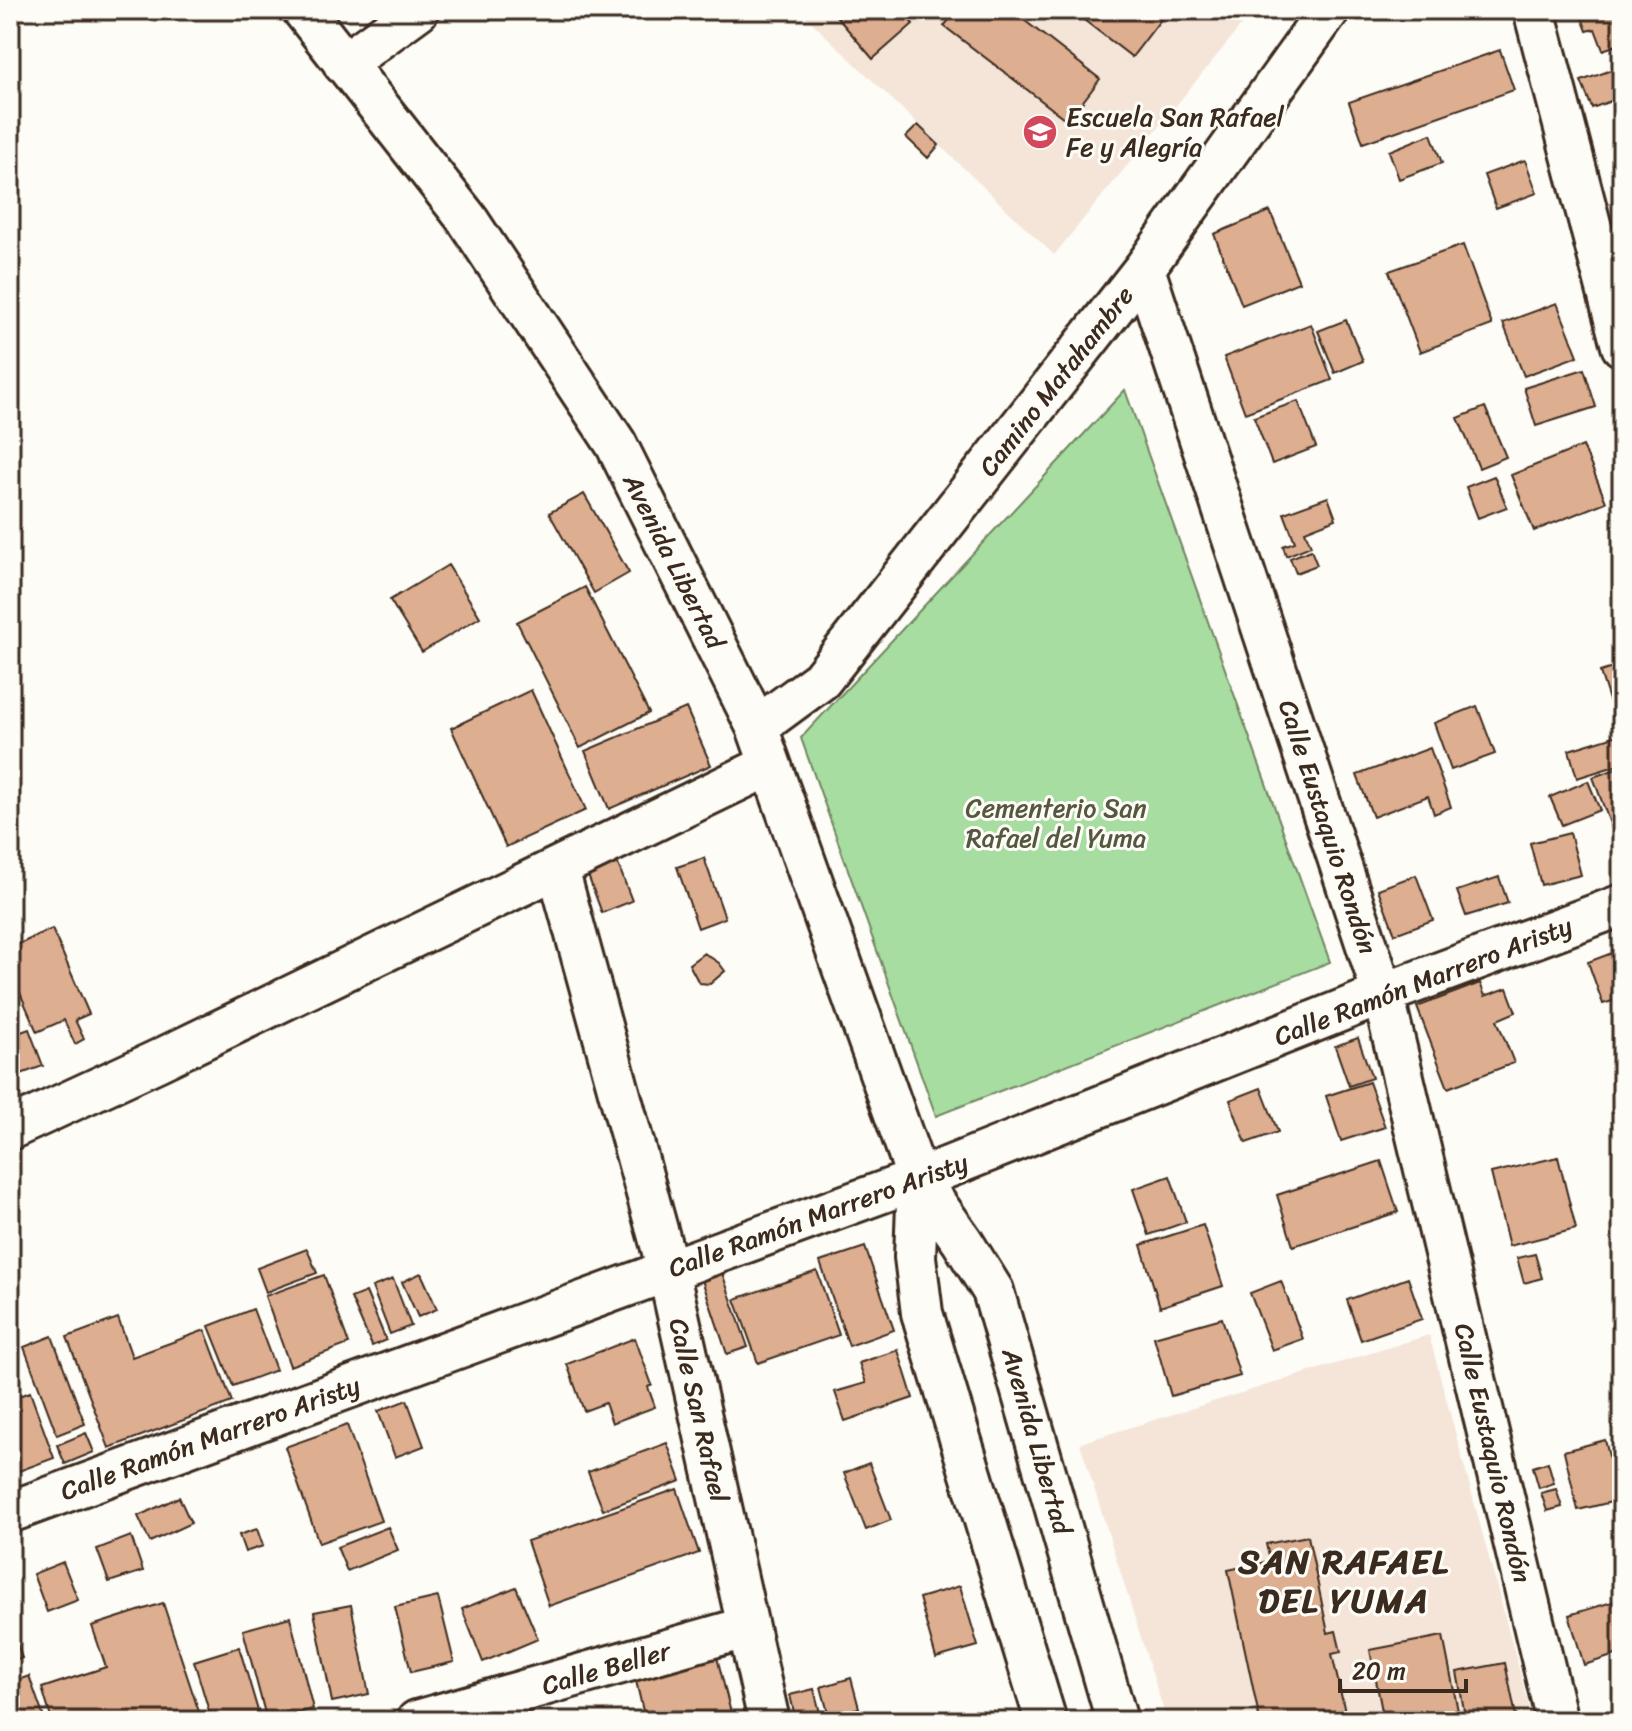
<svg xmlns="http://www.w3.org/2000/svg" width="1632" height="1731" font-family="Sriracha,sans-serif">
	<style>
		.built { fill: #f4e5d8 }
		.green { fill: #a7dda1; stroke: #718460; stroke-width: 2 }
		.building { fill: #deae90; stroke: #3b2a1e; stroke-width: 2 }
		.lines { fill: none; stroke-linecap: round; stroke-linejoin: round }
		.street-casing { stroke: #3b2a1e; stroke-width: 46 }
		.street { stroke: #fdfcf7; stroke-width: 40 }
		.labels { text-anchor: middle; stroke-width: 6; stroke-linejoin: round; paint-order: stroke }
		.poi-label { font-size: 26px; fill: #3b2a1e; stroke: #fdfcf7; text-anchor: start }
		.street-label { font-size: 26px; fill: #3b2a1e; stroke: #fdfcf7 }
		.park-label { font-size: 26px; fill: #56573f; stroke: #fdfcf7 }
		.district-label { font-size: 34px; font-weight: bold; letter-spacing: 2px; fill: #3b2a1e; stroke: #fdfcf7 }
	</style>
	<rect width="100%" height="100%" fill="#fdfcf7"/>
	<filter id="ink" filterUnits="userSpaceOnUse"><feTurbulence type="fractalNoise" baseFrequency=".0125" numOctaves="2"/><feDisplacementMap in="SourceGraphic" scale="16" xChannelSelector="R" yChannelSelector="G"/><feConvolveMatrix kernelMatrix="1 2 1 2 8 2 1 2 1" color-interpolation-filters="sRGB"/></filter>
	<g filter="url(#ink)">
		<!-- built -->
		<path class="built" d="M799 10H1254L1054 255Z
			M1429 1335 1533 1721H1167L1080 1443Z"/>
		<!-- green -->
		<path class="green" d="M1125 390 1330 962 936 1116 801 738Z"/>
		<!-- building -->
		<path class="building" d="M831 10H901L913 24 873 59Z
			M957 10H1011L1100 79 1068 121 944 26Z
			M1071 10H1168L1132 57Z
			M1594 10H1622V43L1603 50 1595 29 1587 31 1581 15Z
			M1500 50 1514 90 1363 143 1349 102Z
			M1617 68 1622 81V97L1592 108 1581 81Z
			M918 125 939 145 928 158 906 137Z
			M1431 134 1442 163 1399 179 1389 151Z
			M1622 144V180L1611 148Z
			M1525 160 1537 193 1496 208 1484 175Z
			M1270 211 1299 282 1242 305 1214 234Z
			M1463 245 1492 325 1420 352 1389 271Z
			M1557 303 1578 356 1524 376 1503 323Z
			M1346 320 1363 361 1335 373 1318 331Z
			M1311 324 1332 380 1245 413 1224 357Z
			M1584 369 1596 407 1536 426 1524 388Z
			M1298 401 1316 447 1272 464 1254 417Z
			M1485 407 1506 457 1479 468 1458 418Z
			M1583 446 1606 502 1534 531 1511 475Z
			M1494 476 1507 507 1478 518 1466 487Z
			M584 494 629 573 594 593 549 513Z
			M1328 497 1336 519 1305 531 1311 546 1286 556 1283 546 1295 542 1284 513Z
			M1311 550 1317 565 1296 573 1290 558Z
			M448 565 480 617 422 652 390 600Z
			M585 587 649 713 580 748 517 622Z
			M1622 665V696L1609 700 1600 672Z
			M531 690 586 810 506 847 451 728Z
			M1477 706 1495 754 1451 770 1434 723Z
			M686 708 711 765 609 809 585 751Z
			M1621 734 1622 764 1577 778 1569 750Z
			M1430 748 1451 807 1434 814 1428 796 1373 817 1357 775Z
			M1622 767V838L1616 840 1593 777Z
			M1588 781 1600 810 1562 825 1550 797Z
			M1570 833 1581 875 1541 885 1530 843Z
			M613 851 632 901 602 913 583 862Z
			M704 858 725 918 698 928 677 867Z
			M1416 875 1433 920 1395 934 1378 889Z
			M1499 877 1508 903 1466 916 1457 891Z
			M52 929 89 1014 75 1020 84 1039 75 1044 64 1020 37 1032 10 970V948Z
			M1620 950 1622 998 1603 1004 1588 962Z
			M704 953 719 963 725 971 710 984 699 983 689 964Z
			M1480 983 1485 996 1507 988 1516 1012 1497 1020 1514 1063 1448 1088 1417 1007Z
			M29 1029 43 1066 10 1078V1036Z
			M1358 1038 1372 1078 1349 1086 1335 1046Z
			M1369 1082 1385 1127 1341 1141 1326 1096Z
			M1261 1088 1278 1132 1246 1143 1230 1100Z
			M1558 1157 1576 1229 1509 1246 1491 1173Z
			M1381 1161 1398 1212 1293 1246 1277 1195Z
			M1170 1176 1186 1222 1149 1235 1133 1189Z
			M1203 1225 1223 1286 1160 1307 1141 1245Z
			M865 1247 894 1330 849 1346 820 1262Z
			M307 1249 317 1273 266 1292 257 1268Z
			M1535 1254 1542 1278 1524 1283 1517 1258Z
			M721 1270 748 1347 727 1354 701 1277Z
			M817 1271 839 1335 758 1363 735 1299Z
			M421 1273 437 1309 418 1317 402 1282Z
			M324 1275 349 1344 290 1366 265 1296Z
			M1408 1278 1422 1319 1361 1340 1347 1300Z
			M393 1279 411 1326 390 1334 372 1287Z
			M1281 1281 1303 1339 1272 1350 1250 1293Z
			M366 1292 386 1340 372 1346 351 1298Z
			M253 1309 276 1370 233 1386 209 1326Z
			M118 1318 132 1357 205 1330 232 1402 109 1448 67 1337Z
			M1222 1318 1240 1376 1171 1396 1154 1337Z
			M52 1336 85 1424 57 1435 24 1347Z
			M635 1338 652 1385 648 1387 655 1407 612 1423 605 1403 584 1411 567 1364Z
			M898 1350 913 1398 845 1421 835 1392 866 1383 859 1363Z
			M30 1392 54 1458 19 1471 10 1446V1399Z
			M407 1400 424 1446 395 1457 378 1411Z
			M347 1425 381 1521 319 1543 285 1447Z
			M86 1433 94 1452 65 1464 57 1445Z
			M1605 1440 1620 1500 1578 1510 1564 1451Z
			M667 1443 681 1481 603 1510 588 1472Z
			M1548 1462 1554 1483 1539 1488 1533 1467Z
			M869 1463 891 1520 866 1530 844 1473Z
			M677 1489 699 1553 549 1606 527 1541Z
			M1556 1489 1562 1507 1547 1511 1541 1493Z
			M179 1497 191 1523 150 1542 138 1516Z
			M388 1527 398 1550 347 1571 337 1547Z
			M257 1529 263 1546 245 1552 239 1535Z
			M131 1536 143 1571 109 1582 97 1549Z
			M1308 1536 1328 1633 1336 1631 1341 1652 1332 1654 1347 1721H1260L1228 1570 1270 1561 1266 1544Z
			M63 1562 78 1600 47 1612 33 1574Z
			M960 1586 978 1646 936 1658 919 1598Z
			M516 1587 538 1639 483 1662 462 1609Z
			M438 1597 454 1662 411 1672 395 1607Z
			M1622 1599V1653L1584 1665 1569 1615Z
			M163 1603 202 1721H52L42 1688 106 1667 92 1626Z
			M351 1605 369 1694 332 1702 314 1612Z
			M290 1617 313 1709 267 1721 243 1630Z
			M10 1623 22 1658 10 1662Z
			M1443 1636 1460 1721H1384L1370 1650Z
			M239 1647 261 1721H212L194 1661Z
			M716 1653 733 1721H639L645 1720 634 1672Z
			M1505 1663 1517 1721H1466L1457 1672Z
			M29 1676 45 1721H10V1683Z
			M851 1678 859 1708 829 1716 821 1687Z
			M814 1689 822 1721H796L790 1695Z"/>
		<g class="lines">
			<!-- street casing -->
			<g class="street-casing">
				<path id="street" d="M303 10 467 219 616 444 757 727 918 1179 962 1241 993 1291 1117 1721
					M1534 10 1622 346
					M344 64 418 10
					M1144 269 1383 994 1557 1721
					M757 727 821 680 1144 269 1329 10
					M558 869 668 1270 769 1721
					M10 1129 157 1061 770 765
					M918 1179 915 1257 922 1313 1046 1721
					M10 1512 918 1179 1383 994 1622 905
					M417 1721 748 1627"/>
			</g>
			<!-- street -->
			<use href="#street" class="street"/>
		</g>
	</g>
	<!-- icons -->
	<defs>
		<g id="school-disc" transform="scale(1.8)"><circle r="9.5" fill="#d1495b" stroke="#fdfcf7"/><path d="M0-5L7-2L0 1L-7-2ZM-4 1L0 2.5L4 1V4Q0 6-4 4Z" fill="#fff"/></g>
	</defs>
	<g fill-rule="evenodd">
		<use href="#school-disc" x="1040" y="132"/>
	</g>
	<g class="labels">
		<!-- poi labels -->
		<g class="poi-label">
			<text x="1066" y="126">Escuela San Rafael<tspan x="1066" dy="30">Fe y Alegría</tspan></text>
		</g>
		<!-- street labels -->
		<g class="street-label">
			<text transform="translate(1056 381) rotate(-52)" y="9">Camino Matahambre</text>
			<text transform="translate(674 561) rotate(63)" y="9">Avenida Libertad</text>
			<text transform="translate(1328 827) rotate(72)" y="9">Calle Eustaquio Rondón</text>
			<text transform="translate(1423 981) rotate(-21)" y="9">Calle Ramón Marrero Aristy</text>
			<text transform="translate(818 1215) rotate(-20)" y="9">Calle Ramón Marrero Aristy</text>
			<text transform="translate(699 1410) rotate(77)" y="9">Calle San Rafael</text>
			<text transform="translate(210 1438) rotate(-20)" y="9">Calle Ramón Marrero Aristy</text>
			<text transform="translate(1037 1441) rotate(74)" y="9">Avenida Libertad</text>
			<text transform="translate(1493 1453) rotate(77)" y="9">Calle Eustaquio Rondón</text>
			<text transform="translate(606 1668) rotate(-16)" y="9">Calle Beller</text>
		</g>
		<!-- park labels -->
		<g class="park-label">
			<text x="1056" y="817">Cementerio San<tspan x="1056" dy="30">Rafael del Yuma</tspan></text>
		</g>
		<!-- district labels -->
		<g class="district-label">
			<text x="1344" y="1573">SAN RAFAEL<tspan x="1344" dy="39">DEL YUMA</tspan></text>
		</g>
	</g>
	<!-- margin -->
	<rect width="1632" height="1731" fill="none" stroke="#fdfcf7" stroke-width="40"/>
	<rect x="20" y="20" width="1592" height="1691" fill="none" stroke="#3b2a1e" stroke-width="3" filter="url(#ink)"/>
	<!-- scale -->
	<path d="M1340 1679v12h126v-12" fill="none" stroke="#3b2a1e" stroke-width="4"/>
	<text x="1352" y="1679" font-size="24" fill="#3b2a1e" stroke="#fdfcf7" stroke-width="6" paint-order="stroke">20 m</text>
</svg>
